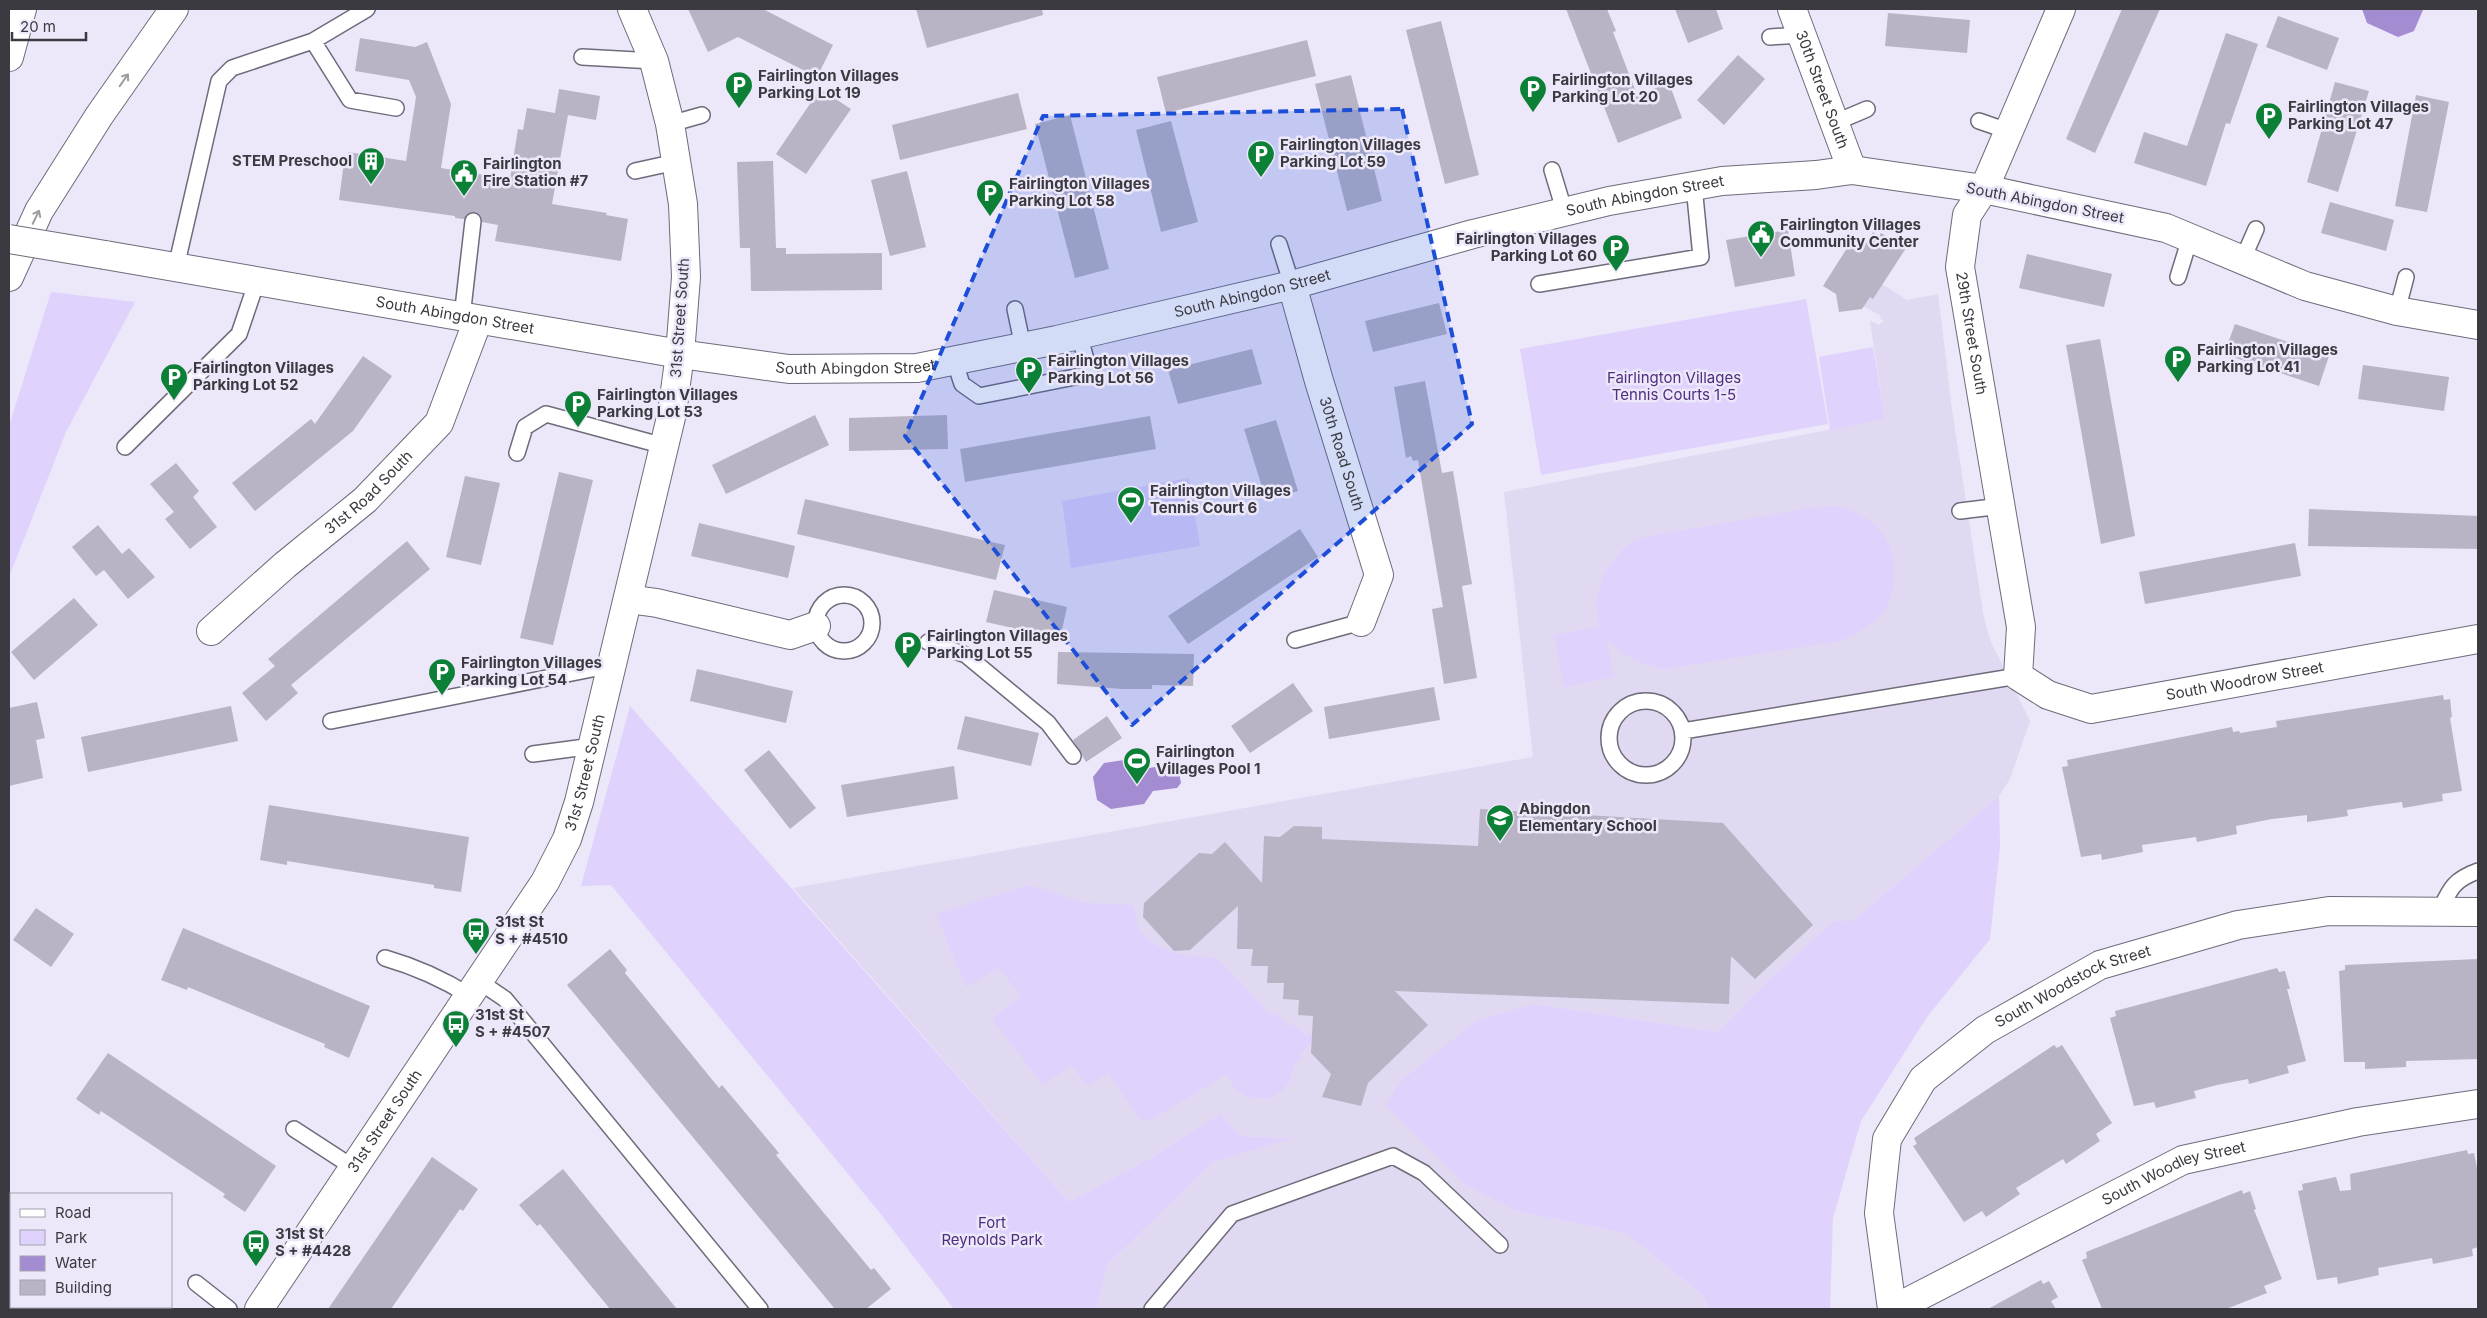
<svg xmlns="http://www.w3.org/2000/svg" width="2487" height="1318" font-family="Inter,sans-serif">
	<style>
		.built { fill: #e0d9f1 }
		.green { fill: #dfd2fd }
		.water { fill: #a38cd1 }
		.building { fill: #b8b4c5 }
		.lines { fill: none; stroke-linecap: round; stroke-linejoin: round }
		.service-casing { stroke: #6f6b7a; stroke-width: 18 }
		.minor-casing { stroke: #6f6b7a; stroke-width: 30 }
		.tertiary-casing { stroke: #6f6b7a; stroke-width: 30 }
		.motorway-casing { stroke: #6f6b7a; stroke-width: 30 }
		.service { stroke: #fff; stroke-width: 15 }
		.minor { stroke: #fff; stroke-width: 28 }
		.tertiary { stroke: #fff; stroke-width: 28 }
		.motorway { stroke: #fff; stroke-width: 28 }
		.tertiary-bridge-casing { stroke: #6f6b7a; stroke-width: 30; stroke-linecap: butt }
		.tertiary-bridge { stroke: #fff; stroke-width: 28 }
		.oneway { stroke: #9e9ca0 }
		.marked { fill: #1d4ed8; fill-opacity: 0.2; stroke: #1d4ed8; stroke-width: 4; stroke-dasharray: 10 6; stroke-linejoin: round }
		.labels { text-anchor: middle; stroke-width: 5; stroke-linejoin: round; paint-order: stroke }
		.poi-label { font-size: 15px; font-weight: bold; fill: #3c3a41; stroke: #ece7f9; text-anchor: start }
		.street-label { font-size: 15px; fill: #3c3a41; stroke: #ece7f9 }
		.park-label { font-size: 15px; fill: #4f2d7f; stroke: #ece7f9 }
	</style>
	<rect width="100%" height="100%" fill="#ece7f9"/>
	<!-- built -->
	<path class="built" d="M1882 284 1907 300 1938 294 1952 409 1983 613 1990 640 2030 721 2010 779 1999 796 1854 920 1833 923 1759 989 1718 1032 1535 1004 1517 1211 1625 1233 1703 1295 1710 1309H1096L1108 1264 1213 1162 1290 1138 1240 1136 1220 1114 1151 1158 1069 1202 793 888 1533 757 1504 492 1885 419 1870 321 1879 325 1884 321 1880 318 1881 316 1863 306 1869 296 1872 298Z"/>
	<!-- green -->
	<path class="green" d="M51 292 135 302 66 432 9 577V426Z
		M1806 299 1828 424 1541 475 1520 349Z
		M1873 347 1885 419 1830 430 1819 357Z
		M1189 478 1200 546 1071 568 1062 501Z
		M1816 507C1824 507 1832 506 1839 507 1874 514 1898 544 1894 579 1893 592 1889 607 1879 617 1867 629 1854 634 1840 641L1664 669C1642 665 1620 656 1606 636L1614 677 1564 687 1554 635 1600 626C1589 598 1606 562 1628 545 1633 541 1640 539 1646 537Z
		M630 706 1069 1202 1151 1158 1220 1114 1240 1136 1292 1138 1213 1162 1108 1264 1096 1309H954L880 1213 611 885 581 886Z
		M1999 796 2000 846 1990 939 1927 1017 1861 1121 1833 1218 1830 1309H1710L1703 1295 1625 1233 1517 1211 1465 1184 1386 1106 1400 1082 1476 1021 1535 1004 1718 1032 1759 989 1833 922 1854 920Z
		M1029 885 1086 903 1133 905C1135 912 1136 922 1139 928 1155 956 1190 955 1217 958L1271 1015 1275 1012 1289 1027 1292 1023 1306 1037 1310 1033 1316 1038 1300 1054 1302 1057C1289 1068 1295 1071 1287 1084 1277 1101 1253 1103 1238 1090 1233 1087 1230 1079 1227 1074L1153 1119 1140 1120 1109 1073 1088 1086 1071 1065 1043 1085 992 1019 1021 996 999 968 966 987 936 914Z"/>
	<!-- water -->
	<path class="water" d="M2362 9H2422L2423 10 2414 31 2398 37 2367 23Z
		M1137 758 1150 768 1173 763 1178 767 1181 783 1177 788 1153 791 1144 804 1111 809 1097 800 1093 777 1104 763Z"/>
	<!-- building -->
	<path class="building" d="M688 9H763L833 45 817 77 738 37 708 52Z
		M916 9H1042L1043 15 927 48Z
		M1566 9H1607L1616 31 1613 32 1637 95 1669 83 1682 118 1618 143Z
		M1675 9H1716L1723 29 1688 43Z
		M2122 9H2160L2095 153 2066 139Z
		M1888 13 1970 20 1967 53 1885 46Z
		M2278 16 2339 38 2327 70 2266 47Z
		M1441 21 1479 175 1445 184 1406 30Z
		M2226 33 2258 44 2230 124 2226 123 2206 186 2134 163 2144 132 2187 146Z
		M360 38 415 47 427 42 451 104 441 168 510 179 518 129 523 130 527 108 555 113 559 89 600 96 596 120 568 115 552 204 607 213 606 215 628 219 621 261 495 241 498 225 482 222 481 217 475 212 469 213 464 219 455 218V216L339 200 344 162H347L348 152 406 161 416 97 409 80 355 71Z
		M1307 40 1316 76 1166 113 1157 77Z
		M1738 55 1765 79 1724 125 1697 100Z
		M1351 75 1382 201 1347 211 1315 84Z
		M2335 82 2369 91 2338 192 2307 182Z
		M820 89 851 109 806 174 776 154Z
		M1018 93 1027 129 900 160 892 125Z
		M2416 95 2449 102 2427 212 2395 206Z
		M1070 115 1109 269 1075 278 1035 124Z
		M1171 121 1198 222 1161 232 1136 130Z
		M773 161 776 248H786V254L882 253V290L751 291 750 248H740L737 162Z
		M907 171 926 247 890 256 871 180Z
		M2330 202 2394 220 2386 251 2321 233Z
		M1788 230 1795 276 1735 287 1726 240Z
		M1873 232 1879 236 1881 233 1906 248 1873 299 1870 297 1862 309 1839 312 1836 294 1823 286 1849 245 1861 252Z
		M2027 254 2112 274 2104 307 2019 288Z
		M1439 303 1447 334 1373 352 1365 321Z
		M2235 324 2329 356 2319 386 2224 354Z
		M2100 339 2135 536 2101 544 2066 345Z
		M1252 349 1262 384 1178 404 1168 370Z
		M363 356 392 376 353 431 255 511 232 483 311 419 315 424Z
		M2363 365 2449 377 2444 411 2358 399Z
		M1425 381 1442 473 1453 471 1472 584 1462 586 1477 678 1444 684 1432 609 1443 607 1418 460 1413 461 1411 456 1406 458 1394 387Z
		M815 415 829 445 726 494 712 465Z
		M947 415 948 449 849 451V418Z
		M1150 416 1156 449 965 482 960 449Z
		M1276 420 1298 491 1266 500 1244 429Z
		M176 463 199 491 193 497 217 527 190 549 165 519 174 512 150 484Z
		M559 472 593 480 553 645 520 638Z
		M465 476 500 483 481 565 446 557Z
		M805 499 1005 545 996 580 797 534Z
		M2309 509 2478 516V549L2308 546Z
		M699 523 795 546 788 578 691 556Z
		M98 525 122 554 129 548 155 577 128 599 104 570 96 576 72 547Z
		M1300 529 1318 557 1188 644 1168 616Z
		M407 541 430 569 291 685 298 693 266 721 242 693 275 666 268 659Z
		M2295 543 2301 576 2145 604 2139 572Z
		M994 590 1067 607 1060 639 986 622Z
		M74 598 98 625 34 680 11 652Z
		M1058 652 1194 654 1193 686 1152 685V689H1122L1057 684Z
		M697 669 793 691 786 723 690 701Z
		M1293 683 1313 711 1250 753 1231 726Z
		M1434 687 1440 720 1329 739 1324 707Z
		M2443 695 2444 700 2450 699 2452 717 2450 718 2462 791 2442 794 2443 801 2403 808 2402 802 2372 806 2347 810 2348 816 2307 822V815L2272 819 2236 826 2237 834 2197 842 2196 837 2142 845 2143 852 2102 860 2101 854 2081 857 2062 767 2068 766 2067 760 2232 727 2233 732 2239 731 2240 733 2277 727 2276 721Z
		M37 702 45 738 36 740 43 778 9 786V708Z
		M231 706 238 741 88 772 81 737Z
		M965 716 1039 733 1031 766 957 749Z
		M1107 716 1122 738 1086 762 1073 740Z
		M769 750 816 808 790 829 744 770Z
		M954 766 958 799 847 817 841 785Z
		M269 805 469 837 461 892 434 888V885L287 861V865L260 860Z
		M1480 809 1723 823 1813 925 1755 979 1731 956 1729 1004 1395 991 1428 1025 1368 1083 1361 1106 1322 1097 1331 1074 1311 1053 1313 1016 1298 1015 1299 1000 1283 999 1284 983H1267L1268 966H1251L1253 949H1237L1238 906 1190 950 1174 951 1143 917 1144 903 1199 853 1212 854 1225 842 1262 883 1264 836 1280 837 1294 826 1322 827V839L1478 846Z
		M36 908 74 934 51 967 13 940Z
		M183 928 370 1006 349 1058 324 1047 325 1044 188 987 187 990 161 980Z
		M610 949 627 970 625 973 719 1088 722 1085 779 1153 776 1155 871 1270 874 1268 891 1289 866 1309H835L567 985Z
		M2478 959V1059L2406 1061V1067L2365 1069V1062H2344L2339 971 2345 970V965Z
		M2277 968 2279 972 2285 971 2290 989H2287L2306 1061 2287 1066 2289 1073 2249 1084 2248 1079 2217 1085 2194 1091 2196 1098 2156 1108 2154 1102 2134 1106 2110 1018 2116 1016 2115 1011Z
		M2054 1045 2057 1048 2062 1045 2112 1123 2096 1134 2100 1141 2066 1164 2063 1159 2016 1188 2020 1194 1986 1217 1982 1211 1964 1222 1913 1146 1917 1144 1914 1138Z
		M108 1053 276 1166 245 1212 223 1197 225 1194 101 1111 99 1115 76 1099Z
		M2467 1150 2468 1154 2474 1153 2478 1173V1247L2472 1249 2473 1256 2433 1264 2432 1258 2378 1268 2379 1275 2338 1284 2337 1277 2317 1280 2298 1191 2303 1190 2302 1184 2336 1177 2340 1191 2351 1190 2350 1174Z
		M432 1157 478 1189 463 1211 460 1209 391 1309H328Z
		M563 1169 627 1248 677 1309H610L540 1224 537 1226 519 1205Z
		M2242 1190 2243 1194 2250 1191 2256 1209 2254 1210 2282 1279 2264 1286 2267 1293 2226 1309H2102L2082 1260 2087 1258 2086 1252Z
		M2041 1280 2043 1284 2049 1281 2058 1297 2051 1301 2056 1309H1988Z"/>
	<g class="lines">
		<!-- service casing -->
		<g class="service-casing">
			<path id="service" d="M1770 37 1801 35
				M313 41 350 100 396 108
				M582 57 654 61
				M1979 121 2008 131
				M1834 123 1867 109
				M670 124 702 115
				M1552 170 1565 213
				M635 171 676 162
				M1279 244 1292 285
				M2242 261 2256 229
				M176 267 219 81 232 68 313 41 367 9
				M2178 277 2190 238
				M1539 284 1701 257 1694 186
				M1015 309 1023 347
				M2397 311 2406 277
				M462 317 473 221
				M954 360 962 384 979 396 1090 374 1079 334
				M125 447 239 334 257 281
				M517 453 525 427 546 414 664 446
				M1960 511 2001 506
				M816 623a28 28 0 1 1 56 0a28 28 0 1 1-56 0Z
				M1295 640 1361 622
				M928 642 966 655 1048 723 1073 756
				M1609 738a37 37 0 1 1 74 0a37 37 0 1 1-74 0Z
				M331 721 612 665
				M1683 731 2018 676
				M533 754 593 746
				M2439 912C2450 889 2453 880 2478 871
				M385 958C416 967 443 979 470 996
				M480 982 505 999 760 1309
				M294 1129 354 1168
				M196 1283 229 1309
				M1152 1309 1232 1214 1393 1156 1424 1173 1500 1245"/>
		</g>
		<!-- minor casing -->
		<g class="minor-casing">
			<g id="minor">
				<path d="M632 9 654 61 670 124 683 204 686 277 680 354"/>
				<path id="s1" d="M1792 9 1852 170"/>
				<path id="s2" d="M1292 285 1319 381 1379 575 1361 622"/>
				<path id="s3" d="M2478 325 2397 311 2305 286 2166 228 1984 189 1967 215 1960 267 2021 627 2018 676 2048 695 2091 709 2478 639"/>
				<path d="M628 599 657 603 790 635 816 626"/>
				<path id="s4" d="M211 631 285 565 365 500 439 423 478 320"/>
				<path id="s5" d="M1892 1309 1879 1213 1887 1139 1923 1079 1985 1030 2100 965 2238 925 2329 911 2478 912"/>
				<path id="s6" d="M1894 1309 2183 1160 2358 1122 2478 1104"/>
			</g>
		</g>
		<!-- tertiary casing -->
		<g class="tertiary-casing">
			<g id="tertiary">
				<path id="s7" d="M105 255 680 354 789 369 917 368 1057 340 1292 285 1473 234 1609 201 1722 181 1816 175 1852 170 1984 189 2061 9"/>
				<path id="s8" d="M259 1309 545 882 567 839 579 802 672 413 680 354"/>
			</g>
		</g>
		<!-- motorway casing -->
		<g class="motorway-casing">
			<path id="motorway" d="M9 57 22 9
				M9 277 39 211 99 116 174 9"/>
		</g>
		<!-- service -->
		<use href="#service" class="service"/>
		<!-- minor -->
		<use href="#minor" class="minor"/>
		<!-- tertiary -->
		<use href="#tertiary" class="tertiary"/>
		<!-- motorway -->
		<use href="#motorway" class="motorway"/>
		<!-- tertiary-bridge casing -->
		<g class="tertiary-bridge-casing">
			<path id="tertiary-bridge" d="M9 239 105 255"/>
		</g>
		<!-- tertiary-bridge -->
		<use href="#tertiary-bridge" class="tertiary-bridge"/>
	</g>
	<!-- one-way arrows -->
	<defs><path id="oneway-shaft" d="M-6 0H5M1.5-3L5.5 0L1.5 3" fill="none" stroke-width="1.6" stroke-linecap="round" stroke-linejoin="round" transform="scale(1.25)"/></defs>
	<g class="oneway">
		<use href="#oneway-shaft" transform="translate(124 80) rotate(-55)"/>
		<use href="#oneway-shaft" transform="translate(36 217) rotate(-64)"/>
	</g>
	<!-- marked area -->
	<path class="marked" d="M1402 109 1472 424 1132 725 905 436 1043 116Z"/>
	<!-- icons -->
	<defs>
		<g id="parking-pin" transform="scale(1.4375)"><path d="M0 17L-7.5 6A9.5 9.5 0 1 1 7.5 6Z" fill="#0d8038" stroke="#ece7f9"/><path d="M-3.5-5.5H1a3.5 3.5 0 0 1 0 7H-1V5.5H-3.5ZM-1-3.4V-.6H.8a1.4 1.4 0 0 0 0-2.8Z" fill="#fff"/></g>
		<g id="building-pin" transform="scale(1.4375)"><path d="M0 17L-7.5 6A9.5 9.5 0 1 1 7.5 6Z" fill="#0d8038" stroke="#ece7f9"/><path d="M-4-6H4V6H1V3H-1V6H-4ZM-2.5-4.3h1.7v1.8h-1.7ZM.8-4.3h1.7v1.8H.8ZM-2.5-1h1.7V.8h-1.7ZM.8-1h1.7V.8H.8Z" fill="#fff"/></g>
		<g id="civic-pin" transform="scale(1.4375)"><path d="M0 17L-7.5 6A9.5 9.5 0 1 1 7.5 6Z" fill="#0d8038" stroke="#ece7f9"/><path d="M-.6-6.5H3V-4.5H.6V-3L4-1V1h2V6H-6V1h2V-1L-.6-3ZM-1.2 2.5V6h2.4V2.5Z" fill="#fff"/></g>
		<g id="stadium-pin" transform="scale(1.4375)"><path d="M0 17L-7.5 6A9.5 9.5 0 1 1 7.5 6Z" fill="#0d8038" stroke="#ece7f9"/><path d="M0-5a6.5 5 0 1 0 0 10a6.5 5 0 1 0 0-10ZM-3.5-1.8h7v3.6h-7Z" fill="#fff"/></g>
		<g id="school-pin" transform="scale(1.4375)"><path d="M0 17L-7.5 6A9.5 9.5 0 1 1 7.5 6Z" fill="#0d8038" stroke="#ece7f9"/><path d="M0-5L7-2L0 1L-7-2ZM-4 1L0 2.5L4 1V4Q0 6-4 4Z" fill="#fff"/></g>
		<g id="bus-pin" transform="scale(1.4375)"><path d="M0 17L-7.5 6A9.5 9.5 0 1 1 7.5 6Z" fill="#0d8038" stroke="#ece7f9"/><path d="M-5-6H5V4H4V6H2V4H-2V6H-4V4H-5ZM-3.5-4V0h7V-4ZM-3.5 1.2v1.5H-2V1.2ZM2 1.2v1.5H3.5V1.2Z" fill="#fff"/></g>
	</defs>
	<g fill-rule="evenodd">
		<use href="#parking-pin" x="739" y="85"/>
		<use href="#parking-pin" x="1533" y="89"/>
		<use href="#parking-pin" x="2269" y="116"/>
		<use href="#parking-pin" x="1261" y="154"/>
		<use href="#building-pin" x="371" y="161"/>
		<use href="#civic-pin" x="464" y="173"/>
		<use href="#parking-pin" x="990" y="193"/>
		<use href="#civic-pin" x="1761" y="234"/>
		<use href="#parking-pin" x="1616" y="248"/>
		<use href="#parking-pin" x="2178" y="359"/>
		<use href="#parking-pin" x="1029" y="370"/>
		<use href="#parking-pin" x="174" y="377"/>
		<use href="#parking-pin" x="578" y="404"/>
		<use href="#stadium-pin" x="1131" y="500"/>
		<use href="#parking-pin" x="908" y="645"/>
		<use href="#parking-pin" x="442" y="672"/>
		<use href="#stadium-pin" x="1137" y="761"/>
		<use href="#school-pin" x="1500" y="818"/>
		<use href="#bus-pin" x="476" y="931"/>
		<use href="#bus-pin" x="456" y="1024"/>
		<use href="#bus-pin" x="256" y="1243"/>
	</g>
	<g class="labels">
		<!-- poi labels -->
		<g class="poi-label">
			<text x="758" y="81">Fairlington Villages<tspan x="758" dy="17">Parking Lot 19</tspan></text>
			<text x="1552" y="85">Fairlington Villages<tspan x="1552" dy="17">Parking Lot 20</tspan></text>
			<text x="2288" y="112">Fairlington Villages<tspan x="2288" dy="17">Parking Lot 47</tspan></text>
			<text x="1280" y="150">Fairlington Villages<tspan x="1280" dy="17">Parking Lot 59</tspan></text>
			<text x="352" y="166" text-anchor="end">STEM Preschool</text>
			<text x="483" y="169">Fairlington<tspan x="483" dy="17">Fire Station #7</tspan></text>
			<text x="1009" y="189">Fairlington Villages<tspan x="1009" dy="17">Parking Lot 58</tspan></text>
			<text x="1780" y="230">Fairlington Villages<tspan x="1780" dy="17">Community Center</tspan></text>
			<text x="1597" y="244" text-anchor="end">Fairlington Villages<tspan x="1597" dy="17">Parking Lot 60</tspan></text>
			<text x="2197" y="355">Fairlington Villages<tspan x="2197" dy="17">Parking Lot 41</tspan></text>
			<text x="1048" y="366">Fairlington Villages<tspan x="1048" dy="17">Parking Lot 56</tspan></text>
			<text x="193" y="373">Fairlington Villages<tspan x="193" dy="17">Parking Lot 52</tspan></text>
			<text x="597" y="400">Fairlington Villages<tspan x="597" dy="17">Parking Lot 53</tspan></text>
			<text x="1150" y="496">Fairlington Villages<tspan x="1150" dy="17">Tennis Court 6</tspan></text>
			<text x="927" y="641">Fairlington Villages<tspan x="927" dy="17">Parking Lot 55</tspan></text>
			<text x="461" y="668">Fairlington Villages<tspan x="461" dy="17">Parking Lot 54</tspan></text>
			<text x="1156" y="757">Fairlington<tspan x="1156" dy="17">Villages Pool 1</tspan></text>
			<text x="1519" y="814">Abingdon<tspan x="1519" dy="17">Elementary School</tspan></text>
			<text x="495" y="927">31st St<tspan x="495" dy="17">S + #4510</tspan></text>
			<text x="475" y="1020">31st St<tspan x="475" dy="17">S + #4507</tspan></text>
			<text x="275" y="1239">31st St<tspan x="275" dy="17">S + #4428</tspan></text>
		</g>
		<!-- street labels -->
		<g class="street-label">
			<text dy="5" stroke="none"><textPath href="#s1" startOffset="86">30th Street South</textPath></text>
			<text dy="5" stroke="none"><textPath href="#s7" startOffset="1570">South Abingdon Street</textPath></text>
			<text transform="translate(2045 203) rotate(11)" y="5">South Abingdon Street</text>
			<text dy="5" stroke="none"><textPath href="#s7" startOffset="1165">South Abingdon Street</textPath></text>
			<text dy="5" stroke="none"><textPath href="#s7" startOffset="355">South Abingdon Street</textPath></text>
			<text transform="translate(680 318) rotate(-86)" y="5">31st Street South</text>
			<text dy="5" stroke="none"><textPath href="#s3" startOffset="665">29th Street South</textPath></text>
			<text dy="5" stroke="none"><textPath href="#s7" startOffset="760">South Abingdon Street</textPath></text>
			<text dy="5" stroke="none"><textPath href="#s2" startOffset="176">30th Road South</textPath></text>
			<text dy="5" stroke="none"><textPath href="#s4" startOffset="210">31st Road South</textPath></text>
			<text dy="5" stroke="none"><textPath href="#s3" startOffset="1249">South Woodrow Street</textPath></text>
			<text dy="5" stroke="none"><textPath href="#s8" startOffset="631">31st Street South</textPath></text>
			<text dy="5" stroke="none"><textPath href="#s5" startOffset="419">South Woodstock Street</textPath></text>
			<text dy="5" stroke="none"><textPath href="#s8" startOffset="226">31st Street South</textPath></text>
			<text dy="5" stroke="none"><textPath href="#s6" startOffset="312">South Woodley Street</textPath></text>
		</g>
		<!-- park labels -->
		<g class="park-label">
			<text x="1674" y="383">Fairlington Villages<tspan x="1674" dy="17">Tennis Courts 1-5</tspan></text>
			<text x="992" y="1228">Fort<tspan x="992" dy="17">Reynolds Park</tspan></text>
		</g>
	</g>
	<!-- border -->
	<rect width="2487" height="1318" fill="none" stroke="#3c3a41" stroke-width="20"/>
	<!-- legend -->
	<rect x="10" y="1193" width="162" height="115" fill="#ece7f9" stroke="#a6a2af"/>
	<rect x="20" y="1209" width="25" height="8" fill="#ffffff" stroke="#a6a2af"/>
	<text x="55" y="1218" font-size="15" fill="#3c3a41">Road</text>
	<rect x="20" y="1230" width="25" height="15" fill="#dfd2fd" stroke="#a6a2af"/>
	<text x="55" y="1243" font-size="15" fill="#3c3a41">Park</text>
	<rect x="20" y="1256" width="25" height="15" fill="#a38cd1" stroke="#a6a2af"/>
	<text x="55" y="1268" font-size="15" fill="#3c3a41">Water</text>
	<rect x="20" y="1280" width="25" height="15" fill="#b8b4c5" stroke="#a6a2af"/>
	<text x="55" y="1293" font-size="15" fill="#3c3a41">Building</text>
	<!-- scale -->
	<path d="M12 32v8h74v-8" fill="none" stroke="#3c3a41" stroke-width="2.5"/>
	<text x="20" y="32" font-size="15" fill="#3c3a41" stroke="#ece7f9" stroke-width="4" paint-order="stroke">20 m</text>
</svg>
